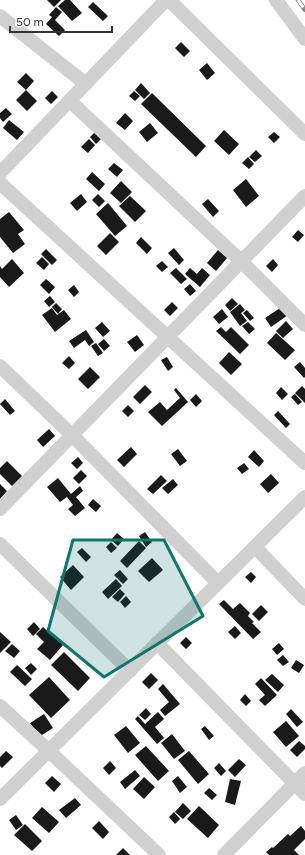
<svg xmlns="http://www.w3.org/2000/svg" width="305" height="855" font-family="Figtree,sans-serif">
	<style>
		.building { fill: #1a1a1a }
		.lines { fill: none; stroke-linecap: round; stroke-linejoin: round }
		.minor { stroke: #d0d0d0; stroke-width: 14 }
		.rail-casing { stroke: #888; stroke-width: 4.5 }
		.rail { stroke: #fff; stroke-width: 3; stroke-dasharray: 9; stroke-linecap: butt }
		.marked { fill: #0f766e; fill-opacity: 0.2; stroke: #0f766e; stroke-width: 3; stroke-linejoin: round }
	</style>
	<rect width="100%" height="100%" fill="#fff"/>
	<!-- building -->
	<path class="building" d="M47 0H61L54 7Z
		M65 0H70L82 13 72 21 58 6Z
		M93 2 108 16 103 21 88 7Z
		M56 7 62 12 55 20 65 30 59 36 46 24 52 17 49 15Z
		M181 42 190 51 184 57 175 48Z
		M207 63 215 73 207 80 199 70Z
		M26 73 34 81 26 90 17 82Z
		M141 83 150 93 144 99 135 90Z
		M26 90 37 101 27 111 16 100Z
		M52 91 58 97 51 104 45 98Z
		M134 91 140 96 135 101 129 96Z
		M152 93 206 146 196 157 141 104Z
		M6 108 12 114 3 122 0 118V113Z
		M125 113 133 121 125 130 116 123Z
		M9 120 24 132 17 140 3 128Z
		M150 123 158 133 147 142 139 132Z
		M224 130 239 144 229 155 214 141Z
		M96 131 102 138 96 144 90 137Z
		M274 132 280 137 274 143 268 137Z
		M89 139 95 145 88 153 81 147Z
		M256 150 262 156 255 162 249 157Z
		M248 157 254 164 249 169 242 163Z
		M114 163 123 170 117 177 108 169Z
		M92 172 105 184 99 191 86 179Z
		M246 179 259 196 246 207 233 190Z
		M121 181 132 192 121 203 110 193Z
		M81 194 87 202 77 211 70 203Z
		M98 194 105 201 99 207 92 200Z
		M130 196 146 211 135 222 119 206Z
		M208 199 219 211 213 217 202 204Z
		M108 203 127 226 115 236 96 214Z
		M9 212 24 230 18 234 25 244 13 253 0 237V219Z
		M298 230 304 235 298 242 292 237Z
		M110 233 119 242 106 255 97 246Z
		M141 237 152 248 147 254 136 243Z
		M174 248 184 260 179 265 168 253Z
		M46 249 57 260 52 265 41 254Z
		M218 250 227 258 216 271 207 263Z
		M42 257 49 264 44 270 36 263Z
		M12 259 24 273 9 287 0 277V266L2 269Z
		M273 259 278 265 272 272 266 266Z
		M162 261 168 267 162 272 156 266Z
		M176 268 187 279 181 284 170 273Z
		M190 268 197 274 202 268 210 275 200 287 185 274Z
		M46 279 55 287 49 294 40 285Z
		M190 284 196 291 190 296 184 289Z
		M74 285 79 292 74 297 68 290Z
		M50 296 55 302 49 307 44 301Z
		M232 298 238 304 230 311 225 305Z
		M172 302 178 308 170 316 164 310Z
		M56 303 62 309 58 314 52 307Z
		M240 304 245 310 241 313 247 321 240 326 230 312Z
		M283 306 288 315 271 327 265 318Z
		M52 308 57 315 64 310 71 319 55 332 42 315Z
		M222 309 228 317 219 324 213 317Z
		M247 310 254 318 250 321 243 313Z
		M286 321 293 329 283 338 276 331Z
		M102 322 110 331 103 337 95 328Z
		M248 322 255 329 249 334 242 326Z
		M221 327 226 332 231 327 249 345 240 354 216 331Z
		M86 330 94 342 89 346 85 340 74 348 69 341Z
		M276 333 295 350 285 360 267 343Z
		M137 335 144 345 135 352 127 342Z
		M104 339 110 346 104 351 98 344Z
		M96 343 103 353 98 356 91 346Z
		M229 352 242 364 231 375 219 363Z
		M69 356 75 363 69 369 62 363Z
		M167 357 173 367 168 371 161 360Z
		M300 362 305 368V377L304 378 294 367Z
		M90 367 100 377 88 389 78 379Z
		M145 385 152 392 140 404 133 397Z
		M302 386 305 389V403L295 393Z
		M281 387 288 394 282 400 276 393Z
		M176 388 188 402 162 426 148 412 160 402 167 410 180 398 174 390Z
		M196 394 202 401 196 407 190 400Z
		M295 394 302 402 298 405 291 397Z
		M5 399 15 411 10 415 0 404Z
		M128 405 134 411 128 417 122 411Z
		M278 411 290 424 286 428 274 415Z
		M49 429 55 436 43 447 37 440Z
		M131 447 137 454 124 467 117 460Z
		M178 449 187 461 180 466 171 454Z
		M254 450 264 461 259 467 248 457Z
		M78 457 83 463 77 469 71 463Z
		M7 461 22 476 12 486 0 474V468Z
		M244 463 249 469 242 474 237 468Z
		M81 470 87 476 79 484 73 478Z
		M271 474 279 483 268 493 260 484Z
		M161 475 167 481 153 494 147 489Z
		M58 478 71 494 80 486 83 491 76 497 85 508 75 516 68 509 73 505 67 497 60 502 47 487Z
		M173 479 178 485 168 494 162 488Z
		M0 484 7 491 0 499Z
		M93 499 101 506 96 512 88 505Z
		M145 532 152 542 146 547 139 536Z
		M117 533 124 539 118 546 111 540Z
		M139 541 146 548 127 568 120 561Z
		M111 542 117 548 111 553 106 547Z
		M82 548 91 557 86 562 77 552Z
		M152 558 163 570 149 582 138 571Z
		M73 565 84 577 71 590 60 577Z
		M120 570 128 579 123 584 114 575Z
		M251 572 256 577 251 583 245 577Z
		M116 579 122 586 108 599 102 592Z
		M120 589 125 594 118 602 112 597Z
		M126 596 131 602 125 608 120 602Z
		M224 600 233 609 240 603 250 613 248 616 254 622 252 623 261 632 253 639 219 604Z
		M261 605 268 612 259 621 252 614Z
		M34 622 40 629 33 636 27 629Z
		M235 626 241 633 235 639 228 632Z
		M43 627 63 645 50 660 37 649 44 642 36 634Z
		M0 632 11 642 0 653Z
		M186 637 192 643 186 649 180 643Z
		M279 643 284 649 277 655 272 649Z
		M12 644 20 651 14 658 5 651Z
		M64 652 90 678 78 691 51 665Z
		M283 655 289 662 283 666 277 660Z
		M296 660 304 665 299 673 291 668Z
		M31 663 37 669 31 675 25 668Z
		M17 665 32 679 25 686 10 672Z
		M151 673 158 680 149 689 142 682Z
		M272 674 284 685 278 692 265 680Z
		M49 677 70 700 51 718 29 695Z
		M261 678 277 695 265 706 259 700 265 695 255 684Z
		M163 684 180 704 165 716 160 710 169 702 158 689Z
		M245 694 251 701 246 706 240 700Z
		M146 708 151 714 145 720 139 715Z
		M291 709 303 722 297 727 286 714Z
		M158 712 164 719 155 727 164 738 157 744 135 719 138 716 145 724Z
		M44 714 53 728 39 737 30 723Z
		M286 721 299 736 286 747 273 732Z
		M126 726 140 743 128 753 114 735Z
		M205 726 214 736 209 740 201 729Z
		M172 734 185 751 174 759 161 743Z
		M299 741 305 746V749L297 757 290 750Z
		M146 746 169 771 158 781 135 755Z
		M6 751 13 757 2 768 0 766V757Z
		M189 751 209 774 198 784 178 760Z
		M239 759 246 765 235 777 228 770Z
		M110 761 116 768 109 775 103 768Z
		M219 763 226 771 221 776 214 768Z
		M135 770 140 776 125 789 120 782Z
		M52 776 61 784 54 792 45 783Z
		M178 776 187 787 180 793 172 781Z
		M144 777 155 787 144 799 133 789Z
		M230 779 241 781 235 805 225 802Z
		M209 788 217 795 212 800 204 793Z
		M75 798 81 805 66 818 59 810Z
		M183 803 191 811 183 819 175 812Z
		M199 806 219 825 208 838 187 819Z
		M42 807 59 822 49 833 32 818Z
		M174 812 180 819 175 824 169 817Z
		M16 815 23 825 16 830 9 820Z
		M99 821 109 832 103 839 92 828Z
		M25 824 42 841 32 851 14 835Z
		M301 826 305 831V839L294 850 299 855H269L266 852 272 847 273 848 288 834 290 836Z
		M123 848 130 855H116Z"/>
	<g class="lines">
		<!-- minor -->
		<path class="minor" d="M169 0 305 134
			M276 0 305 39
			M0 16 86 84
			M70 101 242 262 305 325
			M0 173 166 0
			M0 183 305 463
			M0 366 72 435 218 583
			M0 509 305 196
			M0 544 130 671
			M255 547 305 599
			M157 643 305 794
			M0 706 49 751 159 855
			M0 799 305 497
			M224 855 305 773"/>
		<!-- rail casing -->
		<g class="rail-casing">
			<path id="rail" d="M298 0 305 10"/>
		</g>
		<!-- rail -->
		<use href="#rail" class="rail"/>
	</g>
	<!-- marked area -->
	<path class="marked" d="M73 540H164L203 616 104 677 48 631Z"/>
	<!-- scale -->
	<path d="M10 26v6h102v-6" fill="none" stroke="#333333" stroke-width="2"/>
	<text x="16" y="26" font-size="12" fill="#333333" stroke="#ffffff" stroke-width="3" paint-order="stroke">50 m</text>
</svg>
